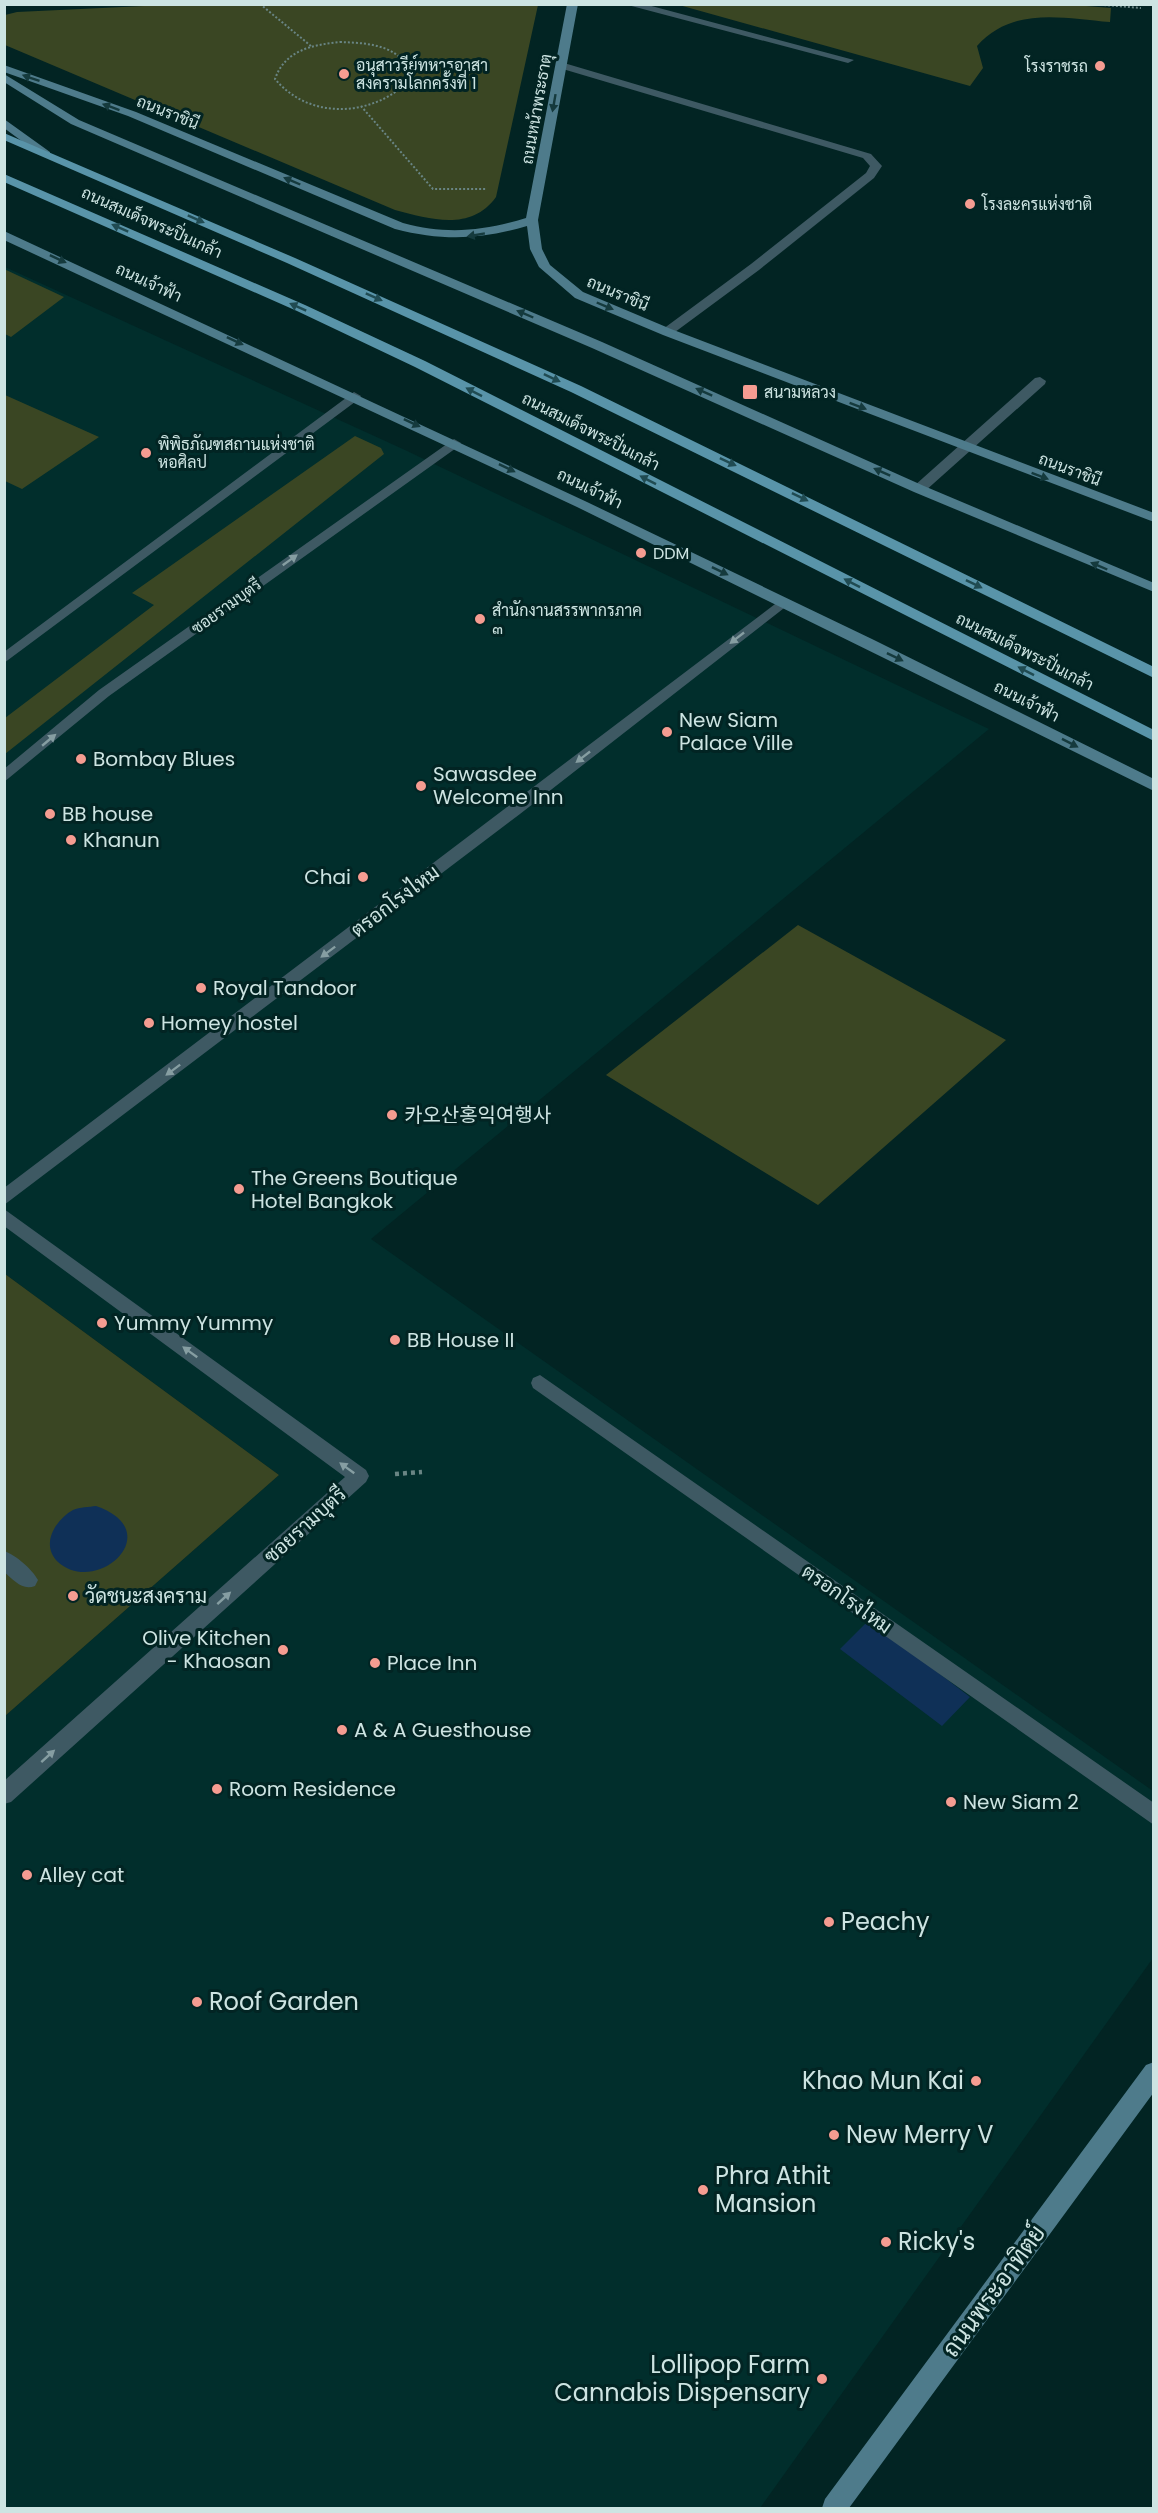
<svg xmlns="http://www.w3.org/2000/svg" width="1158" height="2513" font-family="Poppins,'Noto Sans KR',Sarabun,sans-serif">
	<style>
		.built { fill: #012e2c }
		.green { fill: #3a4623 }
		.water { fill: #0f3057 }
		.lines { fill: none; stroke-linecap: round; stroke-linejoin: round }
		.path-far1 { stroke: #698584; stroke-width: 2; stroke-dasharray: 2 2; stroke-linecap: butt }
		.path { stroke: #698584; stroke-width: 4.5; stroke-dasharray: 4 4; stroke-linecap: butt }
		.lane { fill: #3e5963; fill-rule: evenodd }
		.street { fill: #3e5963; fill-rule: evenodd }
		.secondary { fill: #4e7b8b; fill-rule: evenodd }
		.primary { fill: #5994a9; fill-rule: evenodd }
		.oneway { fill: #153a3d }
		.oneway2 { fill: #204b52 }
		.oneway3 { fill: #869ea2 }
		.poi-dot { fill: #f59c91; stroke: #022423; stroke-width: 2 }
		.labels { text-anchor: middle; stroke-width: 6; stroke-linejoin: round; paint-order: stroke }
		.far-poi-label { font-size: 16px; fill: #cde4e2; stroke: #022423; text-anchor: start }
		.far-street-label { font-size: 16px; fill: #cde4e2; stroke: #022423 }
		.poi-label { font-size: 20px; fill: #cde4e2; stroke: #022423; text-anchor: start }
		.street-label { font-size: 20px; fill: #cde4e2; stroke: #022423 }
		.near-poi-label { font-size: 24px; fill: #cde4e2; stroke: #022423; text-anchor: start }
		.near-street-label { font-size: 24px; fill: #cde4e2; stroke: #022423 }
	</style>
	<rect width="100%" height="100%" fill="#022423"/>
	<!-- built -->
	<path class="built" d="M5 267 405 450 989 729 371 1239 1153 1791V1958L760 2508H5V1716L279 1475 5 1274Z"/>
	<!-- green -->
	<path class="green" d="M165 5H538L496 197C471 232 430 219 395 210L5 45V15L17 12Z
		M1074 5 1111 8 1110 22C1062 18 1013 6 977 46L983 68 970 86 679 5Z
		M4 269 64 297 11 337 5 334Z
		M5 395 99 437 22 489 5 481Z
		M355 436 381 448 384 454 5 754V718L154 605 132 593Z
		M798 925 1006 1040 818 1205 606 1075Z
		M5 1274 279 1475 5 1716Z"/>
	<!-- water -->
	<path class="water" d="M96 1506C169 1531 97 1597 58 1562 40 1545 55 1520 73 1510 80 1507 89 1507 96 1506Z
		M869 1620 970 1697 942 1726 840 1649Z"/>
	<g class="lines">
		<!-- path-far1 -->
		<path class="path-far1" d="M260 4 311 46
			M1092 4 1141 8
			M340 42C369 43 405 45 411 79 374 117 310 121 275 79 285 50 312 45 340 42Z
			M361 106 433 189H486"/>
		<!-- path -->
		<path class="path" d="M395 1474 422 1472"/>
		<!-- lane -->
		<path class="lane" d="M624 4H644L854 60 848 63Z
			M556 63H564L871 154 882 166 874 178 759 270 671 335H663V329L751 264 866 173 870 166 863 158 556 67Z
			M1040 377 1046 381 1045 384 924 492H914V486L1035 378Z
			M354 392 361 396 359 399 4 663V652Z
			M4 1551C16 1555 32 1569 38 1580L35 1586C22 1591 14 1580 4 1572Z"/>
		<!-- street -->
		<path class="street" d="M454 439 461 443 459 446 109 696 4 782V769L99 690Z
			M783 598 790 602 788 605 520 814 4 1205V1188Z
			M4 1209 366 1470 369 1476 366 1482 11 1802 4 1804V1781L345 1477 4 1226Z
			M540 1375 1154 1803V1825L533 1388 531 1383 533 1378Z"/>
		<!-- secondary -->
		<path class="secondary" d="M567 4H578L538 220 542 249 550 265 583 292 671 329 1154 513V522L663 335 575 298 539 267 530 249 527 226C480 240 442 241 395 229L128 116 4 72V65L136 112 403 223C447 235 484 231 526 218Z
			M4 74 79 120 602 342 924 486 1154 583V592L914 492 592 348 71 124 4 82Z
			M4 119 50 152V156H42L4 128Z
			M4 231 587 502 874 640 1154 779V791L577 507 4 240Z
			M1154 2062V2092L849 2508H822L825 2499 1146 2065Z"/>
		<!-- primary -->
		<path class="primary" d="M4 133 295 258 581 386 1154 667V678L571 392 287 263 4 140Z
			M4 174 305 305 425 361 1154 730V741L415 367 297 311 4 182Z"/>
	</g>
	<!-- one-way arrows -->
	<defs><path id="oneway-solid" d="M-6-.8H1V-3.2L6.5 0L1 3.2V.8H-6Z" transform="scale(1.5)"/></defs>
	<g class="oneway">
		<use href="#oneway-solid" transform="translate(31 78) rotate(-161)"/>
		<use href="#oneway-solid" transform="translate(554 103) rotate(100)"/>
		<use href="#oneway-solid" transform="translate(111 107) rotate(-160)"/>
		<use href="#oneway-solid" transform="translate(292 181) rotate(-157)"/>
		<use href="#oneway-solid" transform="translate(476 235) rotate(170)"/>
		<use href="#oneway-solid" transform="translate(58 259) rotate(25)"/>
		<use href="#oneway-solid" transform="translate(605 306) rotate(23)"/>
		<use href="#oneway-solid" transform="translate(525 314) rotate(-157)"/>
		<use href="#oneway-solid" transform="translate(235 341) rotate(25)"/>
		<use href="#oneway-solid" transform="translate(704 392) rotate(-156)"/>
		<use href="#oneway-solid" transform="translate(858 406) rotate(21)"/>
		<use href="#oneway-solid" transform="translate(412 423) rotate(25)"/>
		<use href="#oneway-solid" transform="translate(507 468) rotate(26)"/>
		<use href="#oneway-solid" transform="translate(882 472) rotate(-156)"/>
		<use href="#oneway-solid" transform="translate(1040 476) rotate(21)"/>
		<use href="#oneway-solid" transform="translate(1099 566) rotate(-157)"/>
		<use href="#oneway-solid" transform="translate(720 571) rotate(26)"/>
		<use href="#oneway-solid" transform="translate(895 657) rotate(26)"/>
		<use href="#oneway-solid" transform="translate(1070 743) rotate(27)"/>
	</g>
	<g class="oneway2">
		<use href="#oneway-solid" transform="translate(196 219) rotate(24)"/>
		<use href="#oneway-solid" transform="translate(120 228) rotate(-156)"/>
		<use href="#oneway-solid" transform="translate(374 297) rotate(24)"/>
		<use href="#oneway-solid" transform="translate(298 307) rotate(-156)"/>
		<use href="#oneway-solid" transform="translate(552 378) rotate(25)"/>
		<use href="#oneway-solid" transform="translate(474 392) rotate(-153)"/>
		<use href="#oneway-solid" transform="translate(728 462) rotate(25)"/>
		<use href="#oneway-solid" transform="translate(648 480) rotate(-153)"/>
		<use href="#oneway-solid" transform="translate(800 497) rotate(26)"/>
		<use href="#oneway-solid" transform="translate(852 583) rotate(-153)"/>
		<use href="#oneway-solid" transform="translate(974 584) rotate(26)"/>
		<use href="#oneway-solid" transform="translate(1026 671) rotate(-153)"/>
	</g>
	<g class="oneway3">
		<use href="#oneway-solid" transform="translate(290 560) rotate(-36)"/>
		<use href="#oneway-solid" transform="translate(737 638) rotate(142)"/>
		<use href="#oneway-solid" transform="translate(49 740) rotate(-40)"/>
		<use href="#oneway-solid" transform="translate(583 757) rotate(142)"/>
		<use href="#oneway-solid" transform="translate(328 952) rotate(143)"/>
		<use href="#oneway-solid" transform="translate(173 1070) rotate(143)"/>
		<use href="#oneway-solid" transform="translate(190 1352) rotate(-144)"/>
		<use href="#oneway-solid" transform="translate(347 1468) rotate(-144)"/>
		<use href="#oneway-solid" transform="translate(224 1598) rotate(-42)"/>
		<use href="#oneway-solid" transform="translate(48 1756) rotate(-42)"/>
	</g>
	<!-- markers -->
	<g class="poi-dot">
		<circle cx="1100" cy="66" r="6"/>
		<circle cx="344" cy="74" r="6"/>
		<circle cx="970" cy="204" r="6"/>
		<rect x="742" y="384" width="16" height="16" rx="3"/>
		<circle cx="146" cy="453" r="6"/>
		<circle cx="641" cy="553" r="6"/>
		<circle cx="480" cy="619" r="6"/>
		<circle cx="667" cy="732" r="6"/>
		<circle cx="81" cy="759" r="6"/>
		<circle cx="421" cy="786" r="6"/>
		<circle cx="50" cy="814" r="6"/>
		<circle cx="71" cy="840" r="6"/>
		<circle cx="363" cy="877" r="6"/>
		<circle cx="201" cy="988" r="6"/>
		<circle cx="149" cy="1023" r="6"/>
		<circle cx="392" cy="1115" r="6"/>
		<circle cx="239" cy="1189" r="6"/>
		<circle cx="102" cy="1323" r="6"/>
		<circle cx="395" cy="1340" r="6"/>
		<circle cx="73" cy="1596" r="6"/>
		<circle cx="283" cy="1650" r="6"/>
		<circle cx="375" cy="1663" r="6"/>
		<circle cx="342" cy="1730" r="6"/>
		<circle cx="217" cy="1789" r="6"/>
		<circle cx="951" cy="1802" r="6"/>
		<circle cx="27" cy="1875" r="6"/>
		<circle cx="829" cy="1922" r="6"/>
		<circle cx="197" cy="2002" r="6"/>
		<circle cx="976" cy="2081" r="6"/>
		<circle cx="834" cy="2135" r="6"/>
		<circle cx="703" cy="2190" r="6"/>
		<circle cx="886" cy="2242" r="6"/>
		<circle cx="822" cy="2379" r="6"/>
	</g>
	<g class="labels">
		<!-- far-poi labels -->
		<g class="far-poi-label">
			<text x="356" y="71">อนุสาวรีย์ทหารอาสา<tspan x="356" dy="18">สงครามโลกครั้งที่ 1</tspan></text>
			<text x="1088" y="72" text-anchor="end">โรงราชรถ</text>
			<text x="982" y="210">โรงละครแห่งชาติ</text>
			<text x="764" y="398">สนามหลวง</text>
			<text x="158" y="450">พิพิธภัณฑสถานแห่งชาติ<tspan x="158" dy="18">หอศิลป</tspan></text>
			<text x="653" y="559">DDM</text>
			<text x="492" y="616">สำนักงานสรรพากรภาค<tspan x="492" dy="18">๓</tspan></text>
		</g>
		<!-- far-street labels -->
		<g class="far-street-label">
			<text transform="translate(536 109) rotate(-80)" y="6">ถนนหน้าพระธาตุ</text>
			<text transform="translate(168 112) rotate(22)" y="6">ถนนราชินี</text>
			<text transform="translate(152 222) rotate(24)" y="6">ถนนสมเด็จพระปิ่นเกล้า</text>
			<text transform="translate(149 282) rotate(25)" y="6">ถนนเจ้าฟ้า</text>
			<text transform="translate(618 293) rotate(23)" y="6">ถนนราชินี</text>
			<text transform="translate(591 431) rotate(27)" y="6">ถนนสมเด็จพระปิ่นเกล้า</text>
			<text transform="translate(1070 469) rotate(21)" y="6">ถนนราชินี</text>
			<text transform="translate(590 488) rotate(26)" y="6">ถนนเจ้าฟ้า</text>
			<text transform="translate(226 606) rotate(-36)" y="6">ซอยรามบุตรี</text>
			<text transform="translate(1025 651) rotate(27)" y="6">ถนนสมเด็จพระปิ่นเกล้า</text>
			<text transform="translate(1027 701) rotate(27)" y="6">ถนนเจ้าฟ้า</text>
		</g>
		<!-- poi labels -->
		<g class="poi-label">
			<text x="679" y="727">New Siam<tspan x="679" dy="23">Palace Ville</tspan></text>
			<text x="93" y="766">Bombay Blues</text>
			<text x="433" y="781">Sawasdee<tspan x="433" dy="23">Welcome Inn</tspan></text>
			<text x="62" y="821">BB house</text>
			<text x="83" y="847">Khanun</text>
			<text x="351" y="884" text-anchor="end">Chai</text>
			<text x="213" y="995">Royal Tandoor</text>
			<text x="161" y="1030">Homey hostel</text>
			<text x="404" y="1122">카오산홍익여행사</text>
			<text x="251" y="1185">The Greens Boutique<tspan x="251" dy="23">Hotel Bangkok</tspan></text>
			<text x="114" y="1330">Yummy Yummy</text>
			<text x="407" y="1347">BB House II</text>
			<text x="85" y="1603">วัดชนะสงคราม</text>
			<text x="271" y="1645" text-anchor="end">Olive Kitchen<tspan x="271" dy="23">- Khaosan</tspan></text>
			<text x="387" y="1670">Place Inn</text>
			<text x="354" y="1737">A &amp; A Guesthouse</text>
			<text x="229" y="1796">Room Residence</text>
			<text x="963" y="1809">New Siam 2</text>
			<text x="39" y="1882">Alley cat</text>
		</g>
		<!-- street labels -->
		<g class="street-label">
			<text transform="translate(395 901) rotate(-37)" y="7">ตรอกโรงไหม</text>
			<text transform="translate(305 1525) rotate(-42)" y="7">ซอยรามบุตรี</text>
			<text transform="translate(847 1599) rotate(35)" y="7">ตรอกโรงไหม</text>
		</g>
		<!-- near-poi labels -->
		<g class="near-poi-label">
			<text x="841" y="1930">Peachy</text>
			<text x="209" y="2010">Roof Garden</text>
			<text x="964" y="2089" text-anchor="end">Khao Mun Kai</text>
			<text x="846" y="2143">New Merry V</text>
			<text x="715" y="2184">Phra Athit<tspan x="715" dy="28">Mansion</tspan></text>
			<text x="898" y="2250">Ricky's</text>
			<text x="810" y="2373" text-anchor="end">Lollipop Farm<tspan x="810" dy="28">Cannabis Dispensary</tspan></text>
		</g>
		<!-- near-street labels -->
		<g class="near-street-label">
			<text transform="translate(994 2291) rotate(-54)" y="8">ถนนพระอาทิตย์</text>
		</g>
	</g>
	<!-- border -->
	<rect width="1158" height="2513" fill="none" stroke="#cde4e2" stroke-width="12"/>
</svg>
